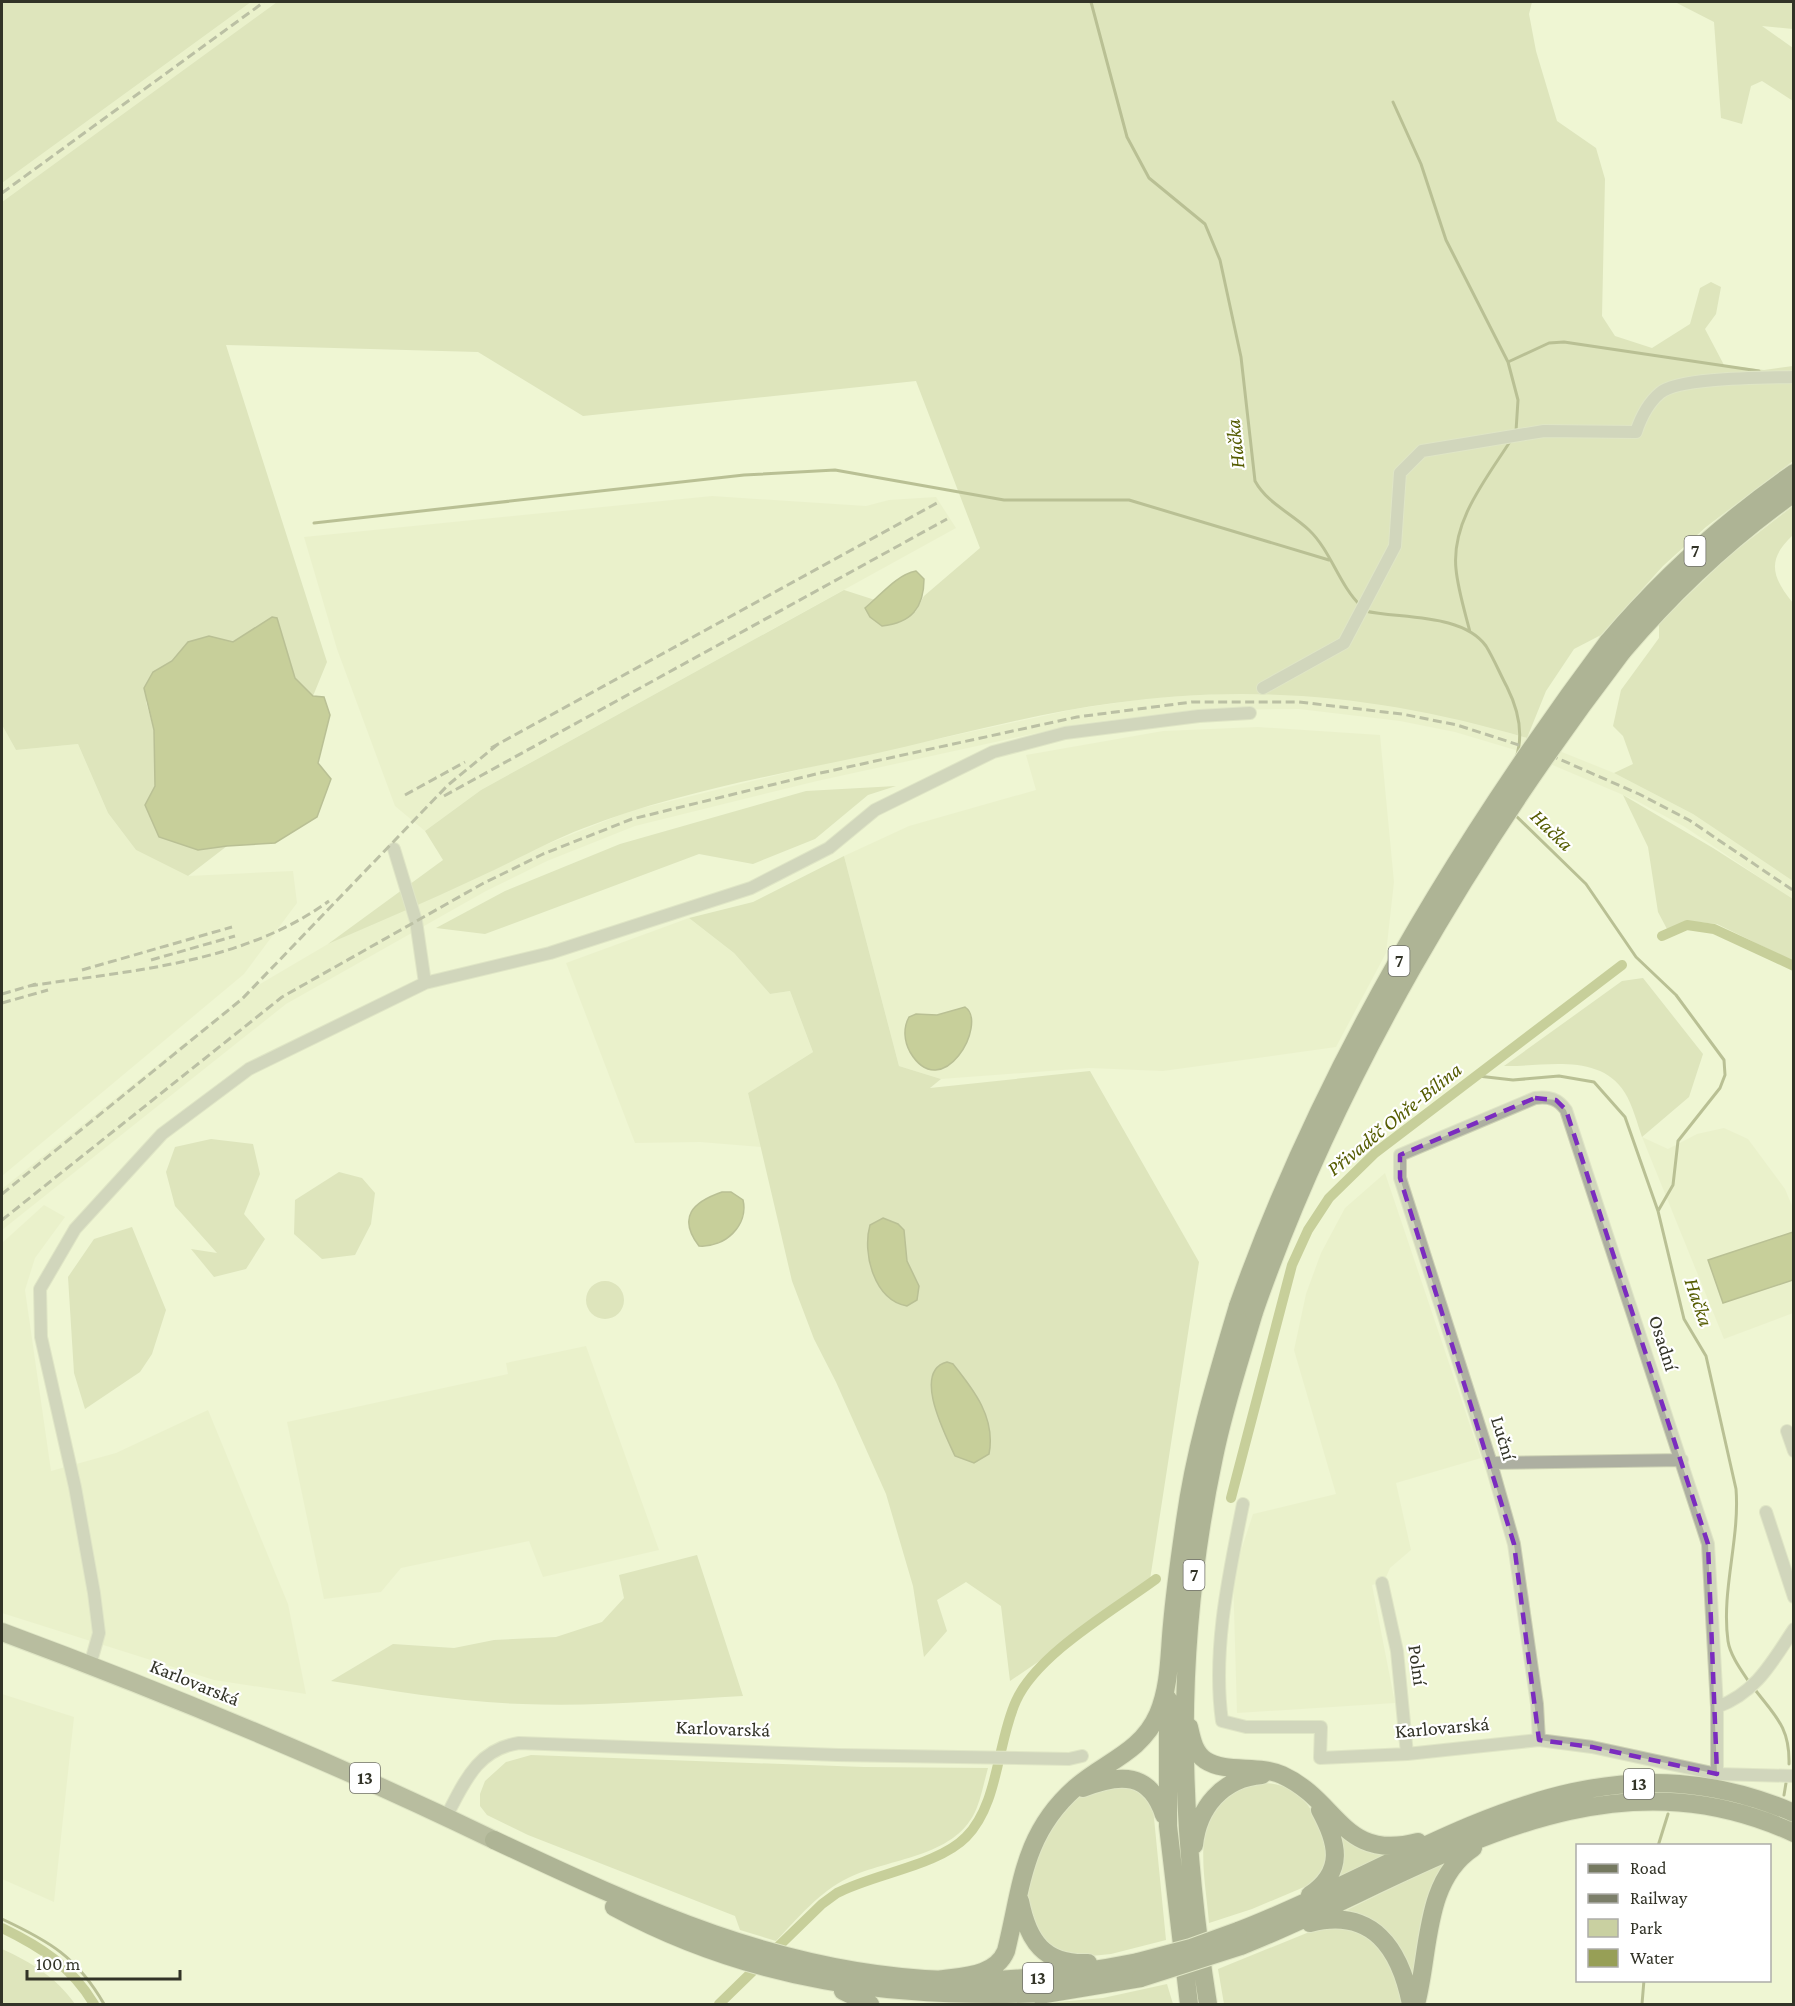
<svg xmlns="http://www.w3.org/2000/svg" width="1795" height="2006" font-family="'Crimson Pro',serif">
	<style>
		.built { fill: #e5ebc2 }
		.green { fill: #c9d0a1 }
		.water { fill: #979f56; stroke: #797f48; stroke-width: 1.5 }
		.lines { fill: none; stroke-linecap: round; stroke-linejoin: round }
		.stream { stroke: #797f48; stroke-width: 3 }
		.canal { stroke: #979f56; stroke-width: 10 }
		.street-casing { stroke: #cdd2b4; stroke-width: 14 }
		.primary-casing { stroke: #cdd2b4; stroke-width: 20 }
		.highway-casing { stroke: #cdd2b4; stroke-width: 20 }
		.street { stroke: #adafa1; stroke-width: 12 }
		.primary { stroke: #757960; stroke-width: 18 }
		.highway { stroke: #616549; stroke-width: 18 }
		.rail { stroke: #7c7f6a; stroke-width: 3; stroke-dasharray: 9 4.5; stroke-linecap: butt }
		.highway-bridge-casing { stroke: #cdd2b4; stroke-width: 20; stroke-linecap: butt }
		.highway-bridge { stroke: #616549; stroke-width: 18 }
		.marked { fill: none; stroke: #7b2cbf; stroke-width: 4.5; stroke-dasharray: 12 8; stroke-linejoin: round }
		.labels { text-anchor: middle; stroke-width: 4.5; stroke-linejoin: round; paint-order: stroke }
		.shield { fill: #fff; stroke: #707068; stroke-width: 1.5 }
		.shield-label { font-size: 18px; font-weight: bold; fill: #323327 }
		.street-label { font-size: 20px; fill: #323327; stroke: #fff }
		.water-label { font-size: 21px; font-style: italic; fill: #555c00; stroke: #fff }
	</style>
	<rect width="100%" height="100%" fill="#eff5d3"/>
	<!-- built -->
	<path class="built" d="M251 2H277L2 202V183Z
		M712 496 866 506 889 500 936 497 956 528 481 790 425 831 395 806 337 649 304 537Z
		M1230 693 1299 694 1403 706 1458 718 1527 738 1614 773 1693 814 1793 881V900L1685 827 1635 800 1522 752 1455 732 1400 721 1299 709 1192 710 1078 724 817 781 635 826 547 861 486 891 286 1004 2 1230V1189L255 987 328 944 479 877 540 847 630 811 814 766 1075 709 1150 698Z
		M2 725 16 750 78 744 108 813 136 850 188 876 293 871 297 903 244 974 2 1176Z
		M1258 727 1380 735 1394 882 1386 953 1336 1047 1163 1071 1089 1068 941 1079 899 1066 844 856 909 826 1036 790 1026 755 1163 731Z
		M689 918 734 953 770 994 790 991 813 1052 748 1093 761 1147 700 1142 635 1143 566 963Z
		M1724 1128 1748 1139 1785 1189 1793 1208V1313L1724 1339 1642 1137 1668 1149 1697 1134Z
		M1385 1173 1481 1458 1396 1483 1411 1550 1390 1568 1384 1582 1372 1585 1395 1703 1237 1713 1233 1575 1253 1514 1336 1494 1294 1350 1306 1294 1321 1253 1345 1208Z
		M44 1205 65 1217 35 1258 25 1290 51 1471 116 1453 208 1410 288 1604 306 1694 214 1680 2 1613V1243Z
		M586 1346 659 1550 543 1577 529 1541 401 1568 381 1592 324 1599 287 1422 508 1374 506 1363Z
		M2 1694 74 1717 54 1902 2 1879Z"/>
	<!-- green -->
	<path class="green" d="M2 2H251L2 183Z
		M277 2H1532L1529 14 1536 51 1557 121 1596 148 1605 179 1602 316 1615 336 1652 348 1690 324 1700 288 1711 282 1721 287 1716 314 1705 329 1724 365 1764 370 1793 366V461L1706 527 1663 566 1601 635 1574 649 1546 691 1527 738C1388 697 1258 683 1114 703 1031 714 950 737 869 755 775 775 674 793 584 828 547 842 513 862 477 878 428 901 378 922 328 944L443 860 425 831 481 790 844 590 875 600 865 608 915 612 924 596 980 548 916 381 583 416 478 352 226 345 327 662 313 696 295 678 277 618 272 617 233 642 209 636 188 642 172 661 153 672 146 702 154 730 155 786 145 805 159 837 198 850 227 846 188 876 136 850 108 813 78 744 16 750 2 725V202Z
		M1675 2H1793V29L1762 26 1793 48V101L1762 81 1751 86 1742 124 1721 118 1714 22Z
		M1793 506V535C1766 560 1772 577 1793 603V881L1693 814 1614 773 1633 764 1623 736 1613 726 1621 690 1659 638V623L1731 554Z
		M896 786 868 795 815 839 753 864 699 854 485 934 436 928 505 891 620 844 806 791Z
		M1623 795 1713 848 1793 899V961L1717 924 1688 921 1667 929 1658 912 1648 847Z
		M844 856 899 1066 941 1079 930 1088 1090 1071 1199 1262 1149 1586 1010 1681 1001 1606 966 1582 937 1600 947 1631 924 1657 913 1586 886 1494 836 1382 814 1339 792 1281 748 1093 813 1052 790 991 770 994 734 953 689 918 753 902Z
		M1643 978 1703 1054 1689 1097 1642 1137C1637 1123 1633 1106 1625 1093 1600 1052 1543 1067 1504 1066L1622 981Z
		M211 1139 253 1144 260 1174 244 1214 265 1239 246 1269 214 1277 191 1249 217 1253 175 1206 166 1172 175 1147Z
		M339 1172 362 1178 375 1193 371 1224 355 1255 322 1259 294 1234 295 1200Z
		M132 1227 166 1310 152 1354 140 1372 85 1409 74 1373 68 1277 94 1239Z
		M586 1300a19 19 0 1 1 38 0a19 19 0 1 1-38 0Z
		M697 1555 743 1696C670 1700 596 1707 523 1704 458 1702 394 1691 331 1681L393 1644 454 1648 494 1640 556 1637 602 1622 624 1598 619 1575Z
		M531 1755 864 1767 988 1768C984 1782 981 1799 975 1812 953 1858 889 1858 848 1878 819 1892 798 1918 776 1941L740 1930 735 1916 528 1835 487 1815 480 1806V1794L485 1781 506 1762Z
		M1259 1783C1305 1781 1321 1820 1328 1859L1316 1882 1252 1909 1209 1923C1206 1878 1189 1821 1233 1792 1240 1787 1251 1785 1259 1783Z
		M1115 1786 1139 1789 1153 1808 1166 1940 1111 1954 1081 1957 1059 1952 1039 1937 1026 1893 1045 1834 1071 1803 1081 1796Z
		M1335 1827 1391 1852 1336 1880 1343 1860Z
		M1447 1861 1434 1880 1426 1904 1414 1976C1400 1941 1383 1922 1347 1910Z
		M1324 1926 1365 1932 1391 1960 1403 2004H1224L1218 1969Z
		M2 1949C31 1962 57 1978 75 2004H2Z
		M1167 1984 1173 2004H1036L1103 1998Z"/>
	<!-- water -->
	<path class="water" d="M916 571 924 579C924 608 911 623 882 626L870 617 865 608C881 595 896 575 916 571Z
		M272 617 277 618 295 678 313 696 324 697 330 715 318 763 331 779 317 817 275 843 227 846 198 850 159 837 145 805 155 786 154 730 144 688 153 672 172 661 188 642 209 636 233 642Z
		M965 1007C989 1023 942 1106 910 1052 904 1041 903 1028 909 1017L916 1014 937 1015Z
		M722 1192H731L743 1200C749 1225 725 1248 699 1246 677 1217 693 1202 722 1192Z
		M883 1218 898 1224 904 1230 907 1261 919 1286 917 1300 907 1306C874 1300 862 1253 870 1225Z
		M1793 1232V1280L1723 1303 1708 1260Z
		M947 1362 953 1364C974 1390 996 1418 989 1454L974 1463 955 1456C945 1434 912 1371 947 1362Z"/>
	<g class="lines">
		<!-- stream -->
		<path class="stream" d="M1091 2 1127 137 1149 178 1205 224 1220 260 1241 357 1255 481C1267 503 1291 513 1309 530 1331 551 1339 585 1361 606
			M1393 102 1421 164 1446 240 1508 362
			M1516 431 1518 400 1508 362 1549 343 1564 342 1759 371
			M314 523 744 475 835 470 1004 500H1129L1329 560
			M1365 611C1400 619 1462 613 1486 646 1494 659 1500 674 1507 687 1518 709 1524 734 1516 758
			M1470 632C1465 612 1458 590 1456 569 1451 521 1487 478 1511 440
			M1513 813 1586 884 1636 957 1676 995 1724 1060 1725 1075 1720 1088 1678 1141 1673 1185 1658 1211 1684 1319 1706 1356 1736 1489C1740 1539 1721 1591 1728 1641 1730 1655 1741 1670 1749 1682
			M1478 1076 1513 1080 1559 1076 1594 1082 1625 1117 1658 1211
			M1753 1687C1774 1715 1790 1726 1789 1764
			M1784 1795 1786 1783
			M1658 1846 1668 1814
			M2 1919C49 1941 77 1957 104 2004
			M1642 2004 1644 1980"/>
		<!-- canal -->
		<path class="canal" d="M1662 936 1687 925 1714 929 1794 966
			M1231 1498 1292 1265 1308 1230 1329 1198 1375 1153 1622 965
			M2 1928C41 1947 71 1966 94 2004
			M719 2004 822 1904 837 1893C873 1874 939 1865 966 1837 999 1804 997 1742 1016 1701 1037 1654 1114 1610 1156 1579"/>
		<!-- street casing -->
		<g class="street-casing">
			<path id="street" d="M1263 688 1344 643 1395 546 1400 473 1422 451 1544 431 1636 432C1641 417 1648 403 1660 393 1679 377 1766 378 1794 377
				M394 849 416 921 425 983
				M1787 1431 1794 1451
				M1491 1463 1682 1460
				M1243 1504C1229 1574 1212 1650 1222 1721L1246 1727H1321L1320 1758 1407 1754 1539 1740 1592 1747 1717 1774 1794 1776
				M1766 1512 1794 1597
				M1382 1583 1397 1651 1407 1754
				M90 1665 99 1633 94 1593 75 1487 41 1337 40 1289 75 1229 162 1134 249 1069 425 983 550 953 751 888 829 848 875 810 993 752 1065 733 1199 716 1250 713
				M1717 1707C1756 1693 1772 1662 1794 1629
				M1539 1740 1537 1704 1514 1544 1491 1463 1400 1178V1155L1535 1098C1549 1096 1558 1099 1566 1110L1708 1544 1717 1707V1774
				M446 1817C464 1783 477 1749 519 1743L838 1755 1069 1759 1082 1756"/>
		</g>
		<!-- primary casing -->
		<g class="primary-casing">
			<path id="primary" d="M2 1632C169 1694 333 1762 494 1840"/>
		</g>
		<!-- highway casing -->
		<g class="highway-casing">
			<path id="highway" d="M1608 642C1663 577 1724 522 1794 473
				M1622 652C1673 592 1729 539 1794 493
				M1168 1699V1826L1189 2004
				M1189 1727C1192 1740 1194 1752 1205 1760 1226 1774 1258 1764 1282 1775 1339 1801 1342 1862 1418 1842
				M1083 1788C1120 1773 1150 1772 1164 1815
				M494 1840C641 1909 782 1975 947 1980
				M1194 1845C1198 1808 1222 1778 1262 1775
				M1310 1895C1345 1871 1338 1843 1320 1810
				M1020 1901C1028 1941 1044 1965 1088 1963
				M614 1907C753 1982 893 1999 1049 1993
				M1310 1923C1373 1907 1400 1949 1411 2004
				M1238 1931C1425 1860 1584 1722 1794 1813
				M1241 1946C1421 1875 1592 1740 1794 1833
				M937 1980C962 1976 995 1977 1006 1951 1022 1887 1022 1835 1075 1788 1104 1762 1141 1753 1158 1714 1170 1686 1169 1655 1172 1625 1175 1590 1180 1556 1185 1521 1195 1448 1217 1377 1238 1306
				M975 1981C1030 1979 1084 1973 1138 1962
				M843 1991 870 2004
				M1039 1995 1141 1978
				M1208 2004C1178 1815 1174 1645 1214 1457 1224 1407 1240 1360 1254 1312
				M1416 2004C1430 1953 1423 1881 1473 1848"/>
		</g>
		<!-- street -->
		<use href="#street" class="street"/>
		<!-- primary -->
		<use href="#primary" class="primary"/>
		<!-- highway -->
		<use href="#highway" class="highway"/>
		<!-- rail -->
		<path class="rail" d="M2 193 264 2
			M491 748 937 503
			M405 795 465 762
			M444 796 947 519
			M151 960 235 936
			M82 970 232 927
			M29 986C133 970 242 964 329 901
			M2 994 36 984
			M2 1003 48 990
			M2 1194 242 999 448 785 498 744
			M2 1220 282 997 482 884 543 854 632 819 816 774 1077 717 1192 702H1299L1402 714 1457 725 1550 755 1639 794 1689 820 1794 891"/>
		<!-- highway-bridge casing -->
		<g class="highway-bridge-casing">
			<path id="highway-bridge" d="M1238 1306C1323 1067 1457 844 1608 642
				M1254 1312C1335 1079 1472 848 1622 652
				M1138 1962 1191 1948 1238 1931
				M1141 1978 1241 1946"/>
		</g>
		<!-- highway-bridge -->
		<use href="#highway-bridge" class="highway-bridge"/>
	</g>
	<!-- marked area -->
	<path d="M0 0H1795V2006H0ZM1535 1098 1556 1100 1566 1110 1708 1544 1717 1774 1592 1747 1539 1740 1514 1544 1400 1178V1155Z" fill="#eff5d3" fill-opacity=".55" fill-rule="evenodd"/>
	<path class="marked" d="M1535 1098 1556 1100 1566 1110 1708 1544 1717 1774 1592 1747 1539 1740 1514 1544 1400 1178V1155Z"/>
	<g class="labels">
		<!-- shield labels -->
		<g class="shield">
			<rect x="1684.5" y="536" width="21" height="30" rx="4.5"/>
			<rect x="1388.5" y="946" width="21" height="30" rx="4.5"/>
			<rect x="1183.5" y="1560" width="21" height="30" rx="4.5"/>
			<rect x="350" y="1763" width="30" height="30" rx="4.5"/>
			<rect x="1624" y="1769" width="30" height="30" rx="4.5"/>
			<rect x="1023" y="1963" width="30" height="30" rx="4.5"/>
		</g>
		<g class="shield-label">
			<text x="1695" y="557">7</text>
			<text x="1399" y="967">7</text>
			<text x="1194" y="1581">7</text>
			<text x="365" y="1784">13</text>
			<text x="1639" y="1790">13</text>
			<text x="1038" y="1984">13</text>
		</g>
		<!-- street labels -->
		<g class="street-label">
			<text transform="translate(1664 1343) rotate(72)" y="7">Osadní</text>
			<text transform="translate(1504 1438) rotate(73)" y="7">Luční</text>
			<text transform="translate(1418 1665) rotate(82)" y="7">Polní</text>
			<text transform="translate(195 1682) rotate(22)" y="7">Karlovarská</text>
			<text transform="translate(1442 1727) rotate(-5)" y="7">Karlovarská</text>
			<text transform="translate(723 1728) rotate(2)" y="7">Karlovarská</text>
		</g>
		<!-- water labels -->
		<g class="water-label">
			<text transform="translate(1235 444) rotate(-96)" y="7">Hačka</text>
			<text transform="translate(1552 830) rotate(44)" y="7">Hačka</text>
			<text transform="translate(1394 1119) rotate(-39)" y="7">Přivaděč Ohře-Bílina</text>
			<text transform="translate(1699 1302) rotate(71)" y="7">Hačka</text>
		</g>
	</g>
	<!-- border -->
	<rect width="1795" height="2006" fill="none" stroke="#323327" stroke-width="6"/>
	<!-- legend -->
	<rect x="1576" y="1844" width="195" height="138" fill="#ffffff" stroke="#adada9" stroke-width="1.5"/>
	<rect x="1588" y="1864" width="30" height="9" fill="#757960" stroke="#adada9" stroke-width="1.5"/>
	<text x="1630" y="1874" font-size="18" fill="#323327">Road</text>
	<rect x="1588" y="1894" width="30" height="9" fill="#7c7f6a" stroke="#adada9" stroke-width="1.5"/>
	<text x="1630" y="1904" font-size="18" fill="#323327">Railway</text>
	<rect x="1588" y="1919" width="30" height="18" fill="#c9d0a1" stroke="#adada9" stroke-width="1.5"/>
	<text x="1630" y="1934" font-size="18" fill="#323327">Park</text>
	<rect x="1588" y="1949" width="30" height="18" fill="#979f56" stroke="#adada9" stroke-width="1.5"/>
	<text x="1630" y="1964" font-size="18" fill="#323327">Water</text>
	<!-- scale -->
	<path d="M27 1970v9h153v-9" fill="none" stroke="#323327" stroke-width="3"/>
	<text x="36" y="1970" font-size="18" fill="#323327" stroke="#ffffff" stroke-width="4.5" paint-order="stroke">100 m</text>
</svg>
